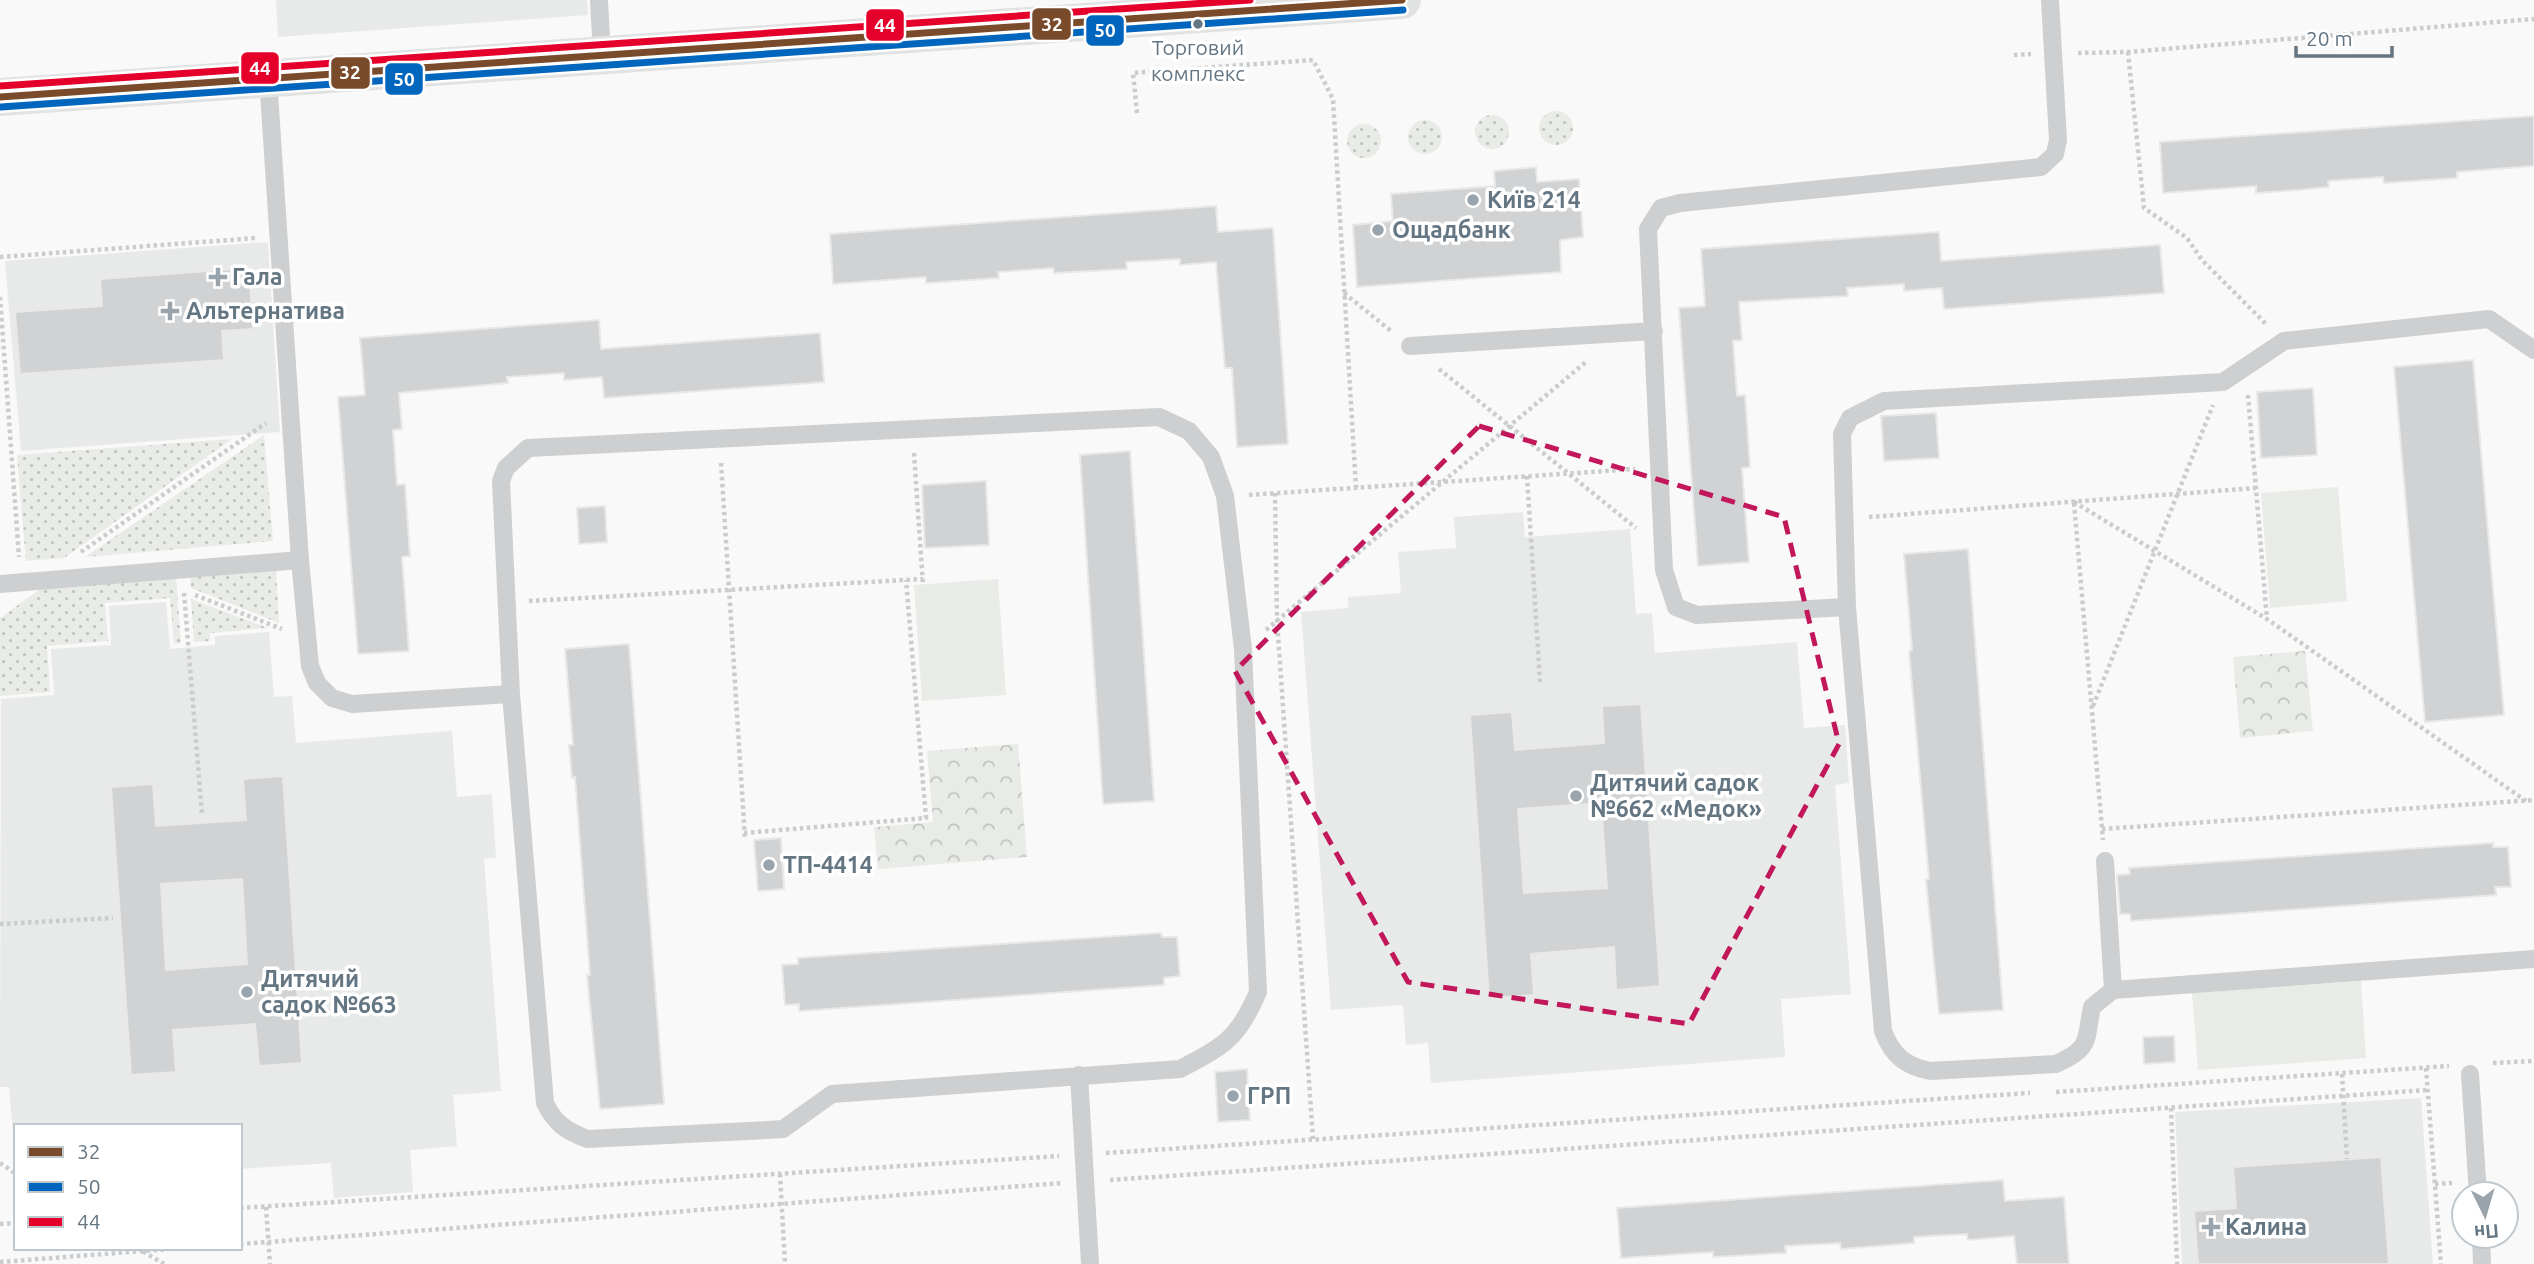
<svg xmlns="http://www.w3.org/2000/svg" width="2534" height="1264" font-family="Ubuntu,sans-serif">
	<style>
		.built { fill: #e8e9e9 }
		.grass { fill: url(#grass-dots) }
		.park { fill: url(#park-crowns) }
		.pitch { fill: #e8ebe6 }
		.building { fill: #d0d2d3; stroke: #e8e8e8; stroke-width: 2; fill-rule: evenodd }
		.lines { fill: none; stroke-linecap: round; stroke-linejoin: round }
		.path { stroke: #cbcccd; stroke-width: 4.5; stroke-dasharray: 3.5 3.5; stroke-linecap: butt }
		.lane { stroke: #cecfd0; stroke-width: 18 }
		.secondary { stroke: #e1e2e2; stroke-width: 38 }
		.bus-1-casing { stroke: #fff; stroke-width: 12 }
		.bus-2-casing { stroke: #fff; stroke-width: 12 }
		.bus-3-casing { stroke: #fff; stroke-width: 12 }
		.bus-1 { stroke: #7a4b2a; stroke-width: 7 }
		.bus-2 { stroke: #0065bd; stroke-width: 7 }
		.bus-3 { stroke: #e4002b; stroke-width: 7 }
		.marked { fill: none; stroke: #c2185b; stroke-width: 5; stroke-dasharray: 14 9; stroke-linejoin: round }
		.bus-dot { fill: #657683; stroke: #fff; stroke-width: 2.5 }
		.poi-dot { fill: #99a4ac; stroke: #fff; stroke-width: 2.5 }
		.labels { text-anchor: middle; stroke-width: 7; stroke-linejoin: round; paint-order: stroke }
		.bus-label { font-size: 21px; fill: #657683; stroke: #fff }
		.poi-label { font-size: 23px; font-weight: bold; fill: #657683; stroke: #fff; text-anchor: start }
		.line-badge { stroke: #fff; stroke-width: 2.5 }
		.badge-label { font-size: 19px; text-anchor: middle; font-weight: bold; fill: #fff }
	</style>
	<defs>
		<pattern id="grass-dots" width="8" height="8" patternUnits="userSpaceOnUse" patternTransform="scale(1.75)"><rect width="8" height="8" fill="#e8ebe6"/><path d="M2 2h.1M6 6h.1" fill="none" stroke="#c0c3c0" stroke-width="1.8" stroke-linecap="round"/></pattern>
		<pattern id="park-crowns" width="20" height="18" patternUnits="userSpaceOnUse" patternTransform="scale(1.75)"><rect width="20" height="18" fill="#e8ebe6"/><path d="M2 6a3 3 0 1 1 6 0M12 15a3 3 0 1 1 6 0" fill="none" stroke="#c0c3c0"/></pattern>
	</defs>
	<rect width="100%" height="100%" fill="#f9f9f9"/>
	<!-- built -->
	<path class="built" d="M276 0H587L588 15 278 37Z
		M268 242 280 432 21 451 5 261Z
		M1523 512 1525 537 1630 529 1636 614 1652 613 1655 653 1797 642 1804 728 1845 725 1849 783 1835 785 1851 994 1781 999 1785 1057 1431 1083 1428 1043 1406 1045 1403 1005 1331 1010 1301 612 1348 608V597L1401 593 1398 552 1456 548 1454 517Z
		M166 602 170 649 215 645V636L269 632 274 697 292 696 296 743 452 731 457 797 492 794 496 858 484 859 501 1091 453 1095 457 1146 410 1150 413 1192 334 1198 331 1163 240 1169V1126H16V1133H13L9 1087H0L1 699 54 695 51 649 111 645 109 606Z
		M2421 1098 2433 1264H2182L2175 1112Z"/>
	<!-- grass -->
	<path class="grass" d="M1539 128a17 17 0 1 1 34 0a17 17 0 1 1-34 0Z
		M1475 132a17 17 0 1 1 34 0a17 17 0 1 1-34 0Z
		M1408 137a17 17 0 1 1 34 0a17 17 0 1 1-34 0Z
		M1347 141a17 17 0 1 1 34 0a17 17 0 1 1-34 0Z
		M264 435 273 541 85 557Z
		M232 439 64 558 26 561 17 455Z
		M276 570 279 623 191 588 190 576Z
		M176 577 181 643 174 644 170 598 105 603 108 641 47 646 50 692 0 696V618L43 587Z
		M191 599 268 628 210 633V641L194 642Z"/>
	<!-- park -->
	<path class="park" d="M2305 651 2313 731 2240 738 2233 657Z
		M1018 744 1027 857 878 869 874 827 933 822 927 751Z"/>
	<!-- pitch -->
	<path class="pitch" d="M2338 487 2347 601 2270 608 2261 493Z
		M998 579 1006 695 922 701 914 585Z
		M2361 981 2366 1058 2198 1070 2192 993Z"/>
	<!-- building -->
	<path class="building" d="M2534 116V166L2457 172V178L2384 183 2383 177 2328 181 2329 187 2298 190 2256 193V186L2163 193 2160 142Z
		M1536 167 1537 182 1579 179 1583 237 1560 240 1561 272 1357 287 1353 225 1393 221 1391 194 1495 186 1494 171Z
		M1216 206 1218 232 1273 228 1288 444 1237 447 1232 368H1225L1216 262 1180 265V259L1126 262 1127 269 1054 273 1053 268 998 272 999 278 926 283V277L833 284 830 234Z
		M1939 232 1941 261 2160 245 2164 293 1944 309 1942 288 1904 291V284L1847 288 1848 296 1739 302 1742 340 1733 341 1737 396 1745 395 1750 467 1742 468 1749 562 1698 566 1679 308 1705 306 1701 249Z
		M249 268 253 329 222 331 224 360 20 374 15 312 102 306 100 279Z
		M599 320 601 349 820 333 824 382 604 398 602 377 564 380V373L507 377 508 383 399 393 402 429 393 430 397 485 405 484 410 556 402 557 409 651 358 654 338 397 365 395 360 338Z
		M2473 360 2504 715 2425 722 2394 367Z
		M2313 388 2317 455 2261 458 2257 392Z
		M1936 413 1939 458 1884 461 1881 416Z
		M1130 451 1154 801 1103 804 1080 455Z
		M986 481 989 545 925 548 922 485Z
		M605 506 607 542 579 544 577 508Z
		M1968 549 2003 1010 1939 1014 1926 880 1929 879 1909 651 1912 650 1904 554Z
		M629 644 664 1104 600 1109 587 975H590L575 777 572 778 569 745H573L565 649Z
		M1641 704 1660 986 1616 990 1614 947 1531 954 1534 995 1489 998 1470 715 1512 712 1515 750 1604 743 1602 706ZM1601 803 1607 888 1524 893 1518 809Z
		M283 776 302 1063 259 1066 255 1024 173 1030 176 1072 131 1075 111 787 153 784 156 826 246 820 243 779ZM242 879 247 964 166 970 161 884Z
		M781 838 784 889 758 891 754 840Z
		M2493 843V847H2508L2511 887H2495L2496 895 2131 921 2130 914H2120L2117 875 2130 874 2129 868Z
		M1161 933 1162 937H1177L1180 976 1164 978V985L799 1011V1004L785 1005 782 965 798 964V958Z
		M2174 1036 2175 1062 2144 1064 2143 1037Z
		M1247 1069 1250 1120 1218 1122 1215 1072Z
		M2381 1157 2389 1264H2198L2194 1211 2236 1208 2233 1167Z
		M2003 1180 2005 1201 2064 1197 2069 1264H2017L2014 1236 1968 1240 1967 1234 1914 1237V1243L1841 1249 1840 1243 1785 1246 1786 1253 1713 1257V1252L1621 1258 1617 1208Z"/>
	<g class="lines">
		<!-- path -->
		<path class="path" d="M2128 52 2144 208 2187 238 2202 260 2267 325
			M2078 53 2128 52 2534 19
			M2014 55 2031 54
			M1137 113 1133 73 1313 60 1333 99 1356 488
			M0 257 256 238
			M1344 293 1391 331
			M0 297 19 557
			M1439 369 1636 528
			M2248 395 2267 619
			M914 453 923 585
			M721 463 745 839
			M1527 476 1540 682
			M1275 493 1277 620 1313 1139
			M1249 495 1635 469
			M2074 502 2267 619 2526 801
			M2074 503 2103 840
			M1869 517 2256 488
			M81 552 266 423
			M184 593 202 815
			M195 595 282 629
			M529 601 923 579
			M1266 630 1587 361
			M2093 706 2213 405
			M2102 829 2534 800
			M744 833 926 818 906 580
			M0 924 113 918
			M2493 1063 2534 1061
			M2426 1068 2441 1264
			M2342 1074 2347 1159
			M2056 1092 2449 1066
			M2171 1108 2177 1264
			M1106 1153 2030 1093
			M0 1163 16 1174
			M780 1174 785 1264
			M1110 1180 2428 1090
			M2435 1184 2452 1183
			M266 1207 270 1264
			M240 1208 1059 1156
			M0 1224 16 1223
			M240 1244 1063 1183
			M137 1248 164 1264
			M0 1262 182 1248"/>
		<!-- lane -->
		<path class="lane" d="M599 0 602 55
			M268 78 300 560 310 666 317 683 332 698 352 704 511 694 545 1103C555 1124 567 1131 587 1139L767 1130 783 1129 832 1094 1180 1069C1224 1046 1238 1039 1258 992L1243 649 1225 496 1211 457 1189 431 1159 417 528 448 506 468 501 481 511 694
			M1410 346 1654 331
			M2534 350 2489 319 2284 341 2223 382 1884 401 1850 418 1842 434 1847 607 1883 1031C1892 1055 1905 1066 1930 1071L2056 1064C2092 1048 2085 1040 2092 1007L2113 990 2534 959
			M0 584 300 560
			M1847 607 1697 615 1676 607 1664 570 1648 229 1661 208 1680 203 2041 167 2055 154 2058 140 2050 0
			M2105 861 2113 990
			M2470 1074 2478 1194
			M1079 1075 1090 1264
			M2481 1236 2482 1264"/>
		<!-- secondary -->
		<path class="secondary" d="M0 97 1402 0"/>
		<!-- bus-1 casing -->
		<g class="bus-1-casing">
			<path id="bus-1" d="M0 97 1402 0"/>
		</g>
		<!-- bus-2 casing -->
		<g class="bus-2-casing">
			<path id="bus-2" d="M1 107 1403 10"/>
		</g>
		<!-- bus-3 casing -->
		<g class="bus-3-casing">
			<path id="bus-3" d="M0 86 1250 0"/>
		</g>
		<!-- bus-1 -->
		<use href="#bus-1" class="bus-1"/>
		<!-- bus-2 -->
		<use href="#bus-2" class="bus-2"/>
		<!-- bus-3 -->
		<use href="#bus-3" class="bus-3"/>
	</g>
	<!-- marked area -->
	<path class="marked" d="M1479 426 1784 517 1839 744 1689 1024 1408 982 1235 671Z"/>
	<!-- markers -->
	<circle class="bus-dot" cx="1198" cy="24" r="6"/>
	<g class="poi-dot">
		<circle cx="1473" cy="200" r="7"/>
		<circle cx="1378" cy="230" r="7"/>
		<path d="M214.5 266.5h7v7h7v7h-7v7h-7v-7h-7v-7h7z"/>
		<path d="M166.5 300.5h7v7h7v7h-7v7h-7v-7h-7v-7h7z"/>
		<circle cx="1576" cy="796" r="7"/>
		<circle cx="769" cy="865" r="7"/>
		<circle cx="247" cy="992" r="7"/>
		<circle cx="1233" cy="1096" r="7"/>
		<path d="M2207.5 1216.5h7v7h7v7h-7v7h-7v-7h-7v-7h7z"/>
	</g>
	<g class="labels">
		<!-- bus labels -->
		<g class="bus-label">
			<text x="1198" y="55">Торговий<tspan x="1198" dy="26">комплекс</tspan></text>
		</g>
		<!-- poi labels -->
		<g class="poi-label">
			<text x="1487" y="208">Київ 214</text>
			<text x="1392" y="238">Ощадбанк</text>
			<text x="232" y="285">Гала</text>
			<text x="186" y="319">Альтернатива</text>
			<text x="1590" y="791">Дитячий садок<tspan x="1590" dy="26">№662 «Медок»</tspan></text>
			<text x="783" y="873">ТП-4414</text>
			<text x="261" y="987">Дитячий<tspan x="261" dy="26">садок №663</tspan></text>
			<text x="1247" y="1104">ГРП</text>
			<text x="2225" y="1235">Калина</text>
		</g>
	</g>
	<g class="line-badge">
		<rect x="1031" y="7" width="41" height="34" rx="7" fill="#7a4b2a"/>
		<rect x="865" y="8" width="40" height="34" rx="7" fill="#e4002b"/>
		<rect x="1085" y="14" width="40" height="33" rx="7" fill="#0065bd"/>
		<rect x="240" y="51" width="40" height="34" rx="7" fill="#e4002b"/>
		<rect x="330" y="56" width="41" height="34" rx="7" fill="#7a4b2a"/>
		<rect x="384" y="62" width="40" height="34" rx="7" fill="#0065bd"/>
	</g>
	<g class="badge-label">
		<text x="1052" y="31">32</text>
		<text x="885" y="32">44</text>
		<text x="1105" y="37">50</text>
		<text x="260" y="75">44</text>
		<text x="350" y="79">32</text>
		<text x="404" y="86">50</text>
	</g>
	<!-- legend -->
	<rect x="14" y="1124" width="228" height="126" fill="#ffffff" stroke="#c1c8cd" stroke-width="2"/>
	<rect x="28" y="1147" width="35" height="10" fill="#7a4b2a" stroke="#c1c8cd" stroke-width="2"/>
	<text x="77" y="1159" font-size="21" fill="#657683">32</text>
	<rect x="28" y="1182" width="35" height="10" fill="#0065bd" stroke="#c1c8cd" stroke-width="2"/>
	<text x="77" y="1194" font-size="21" fill="#657683">50</text>
	<rect x="28" y="1217" width="35" height="10" fill="#e4002b" stroke="#c1c8cd" stroke-width="2"/>
	<text x="77" y="1229" font-size="21" fill="#657683">44</text>
	<!-- north arrow -->
	<g transform="translate(2485 1215) rotate(175)"><circle r="33" fill="#ffffff" stroke="#c1c8cd" stroke-width="2"/>
	<path d="M0-5L12 26L0 18L-12 26Z" fill="#99a4ac"/>
	<text y="-10" font-size="19" font-weight="bold" text-anchor="middle" fill="#657683">Пн</text>
	</g>
	<!-- scale -->
	<path d="M2296 46v10h96v-10" fill="none" stroke="#657683" stroke-width="3.5"/>
	<text x="2306" y="46" font-size="21" fill="#657683" stroke="#ffffff" stroke-width="5" paint-order="stroke">20 m</text>
</svg>
